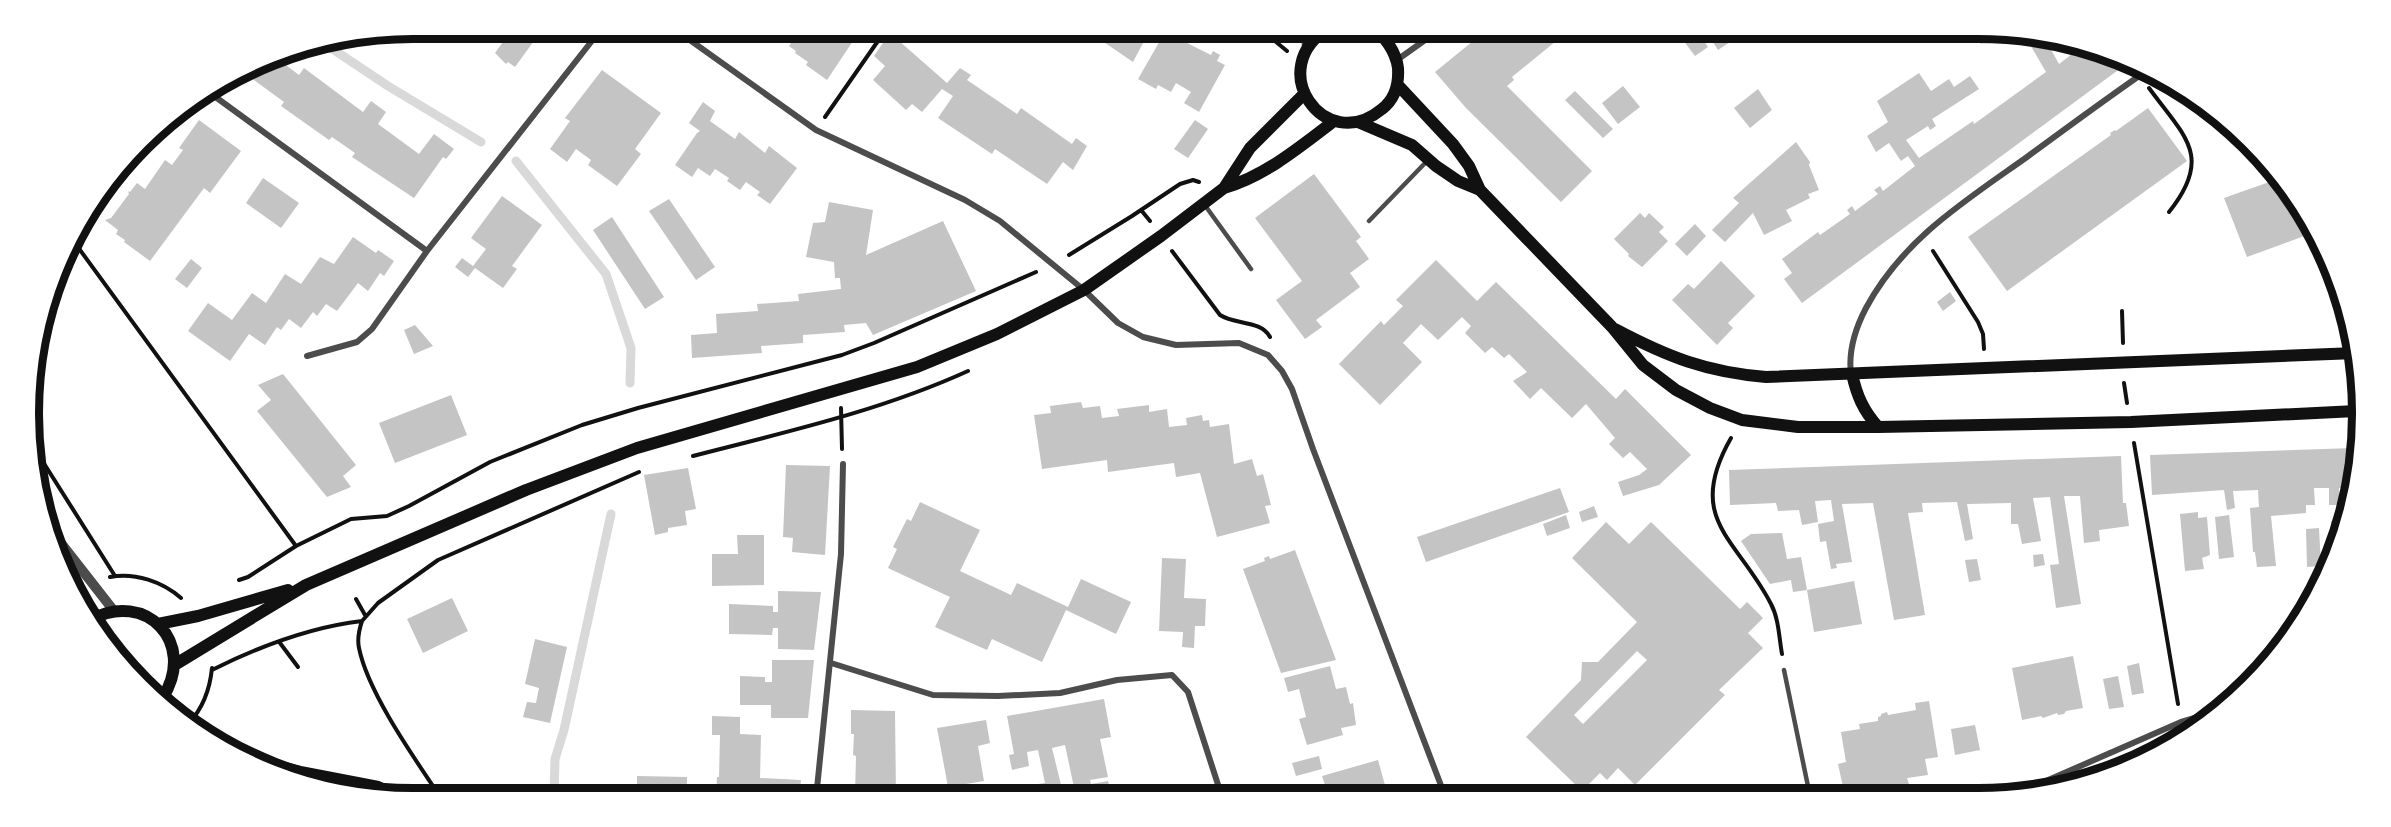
<svg xmlns="http://www.w3.org/2000/svg" width="2391" height="827" font-family="'Crimson Pro',serif">
	<style>
		.lines { fill: none; stroke-linecap: round; stroke-linejoin: round }
		.stream { stroke: #d9d9d9; stroke-width: 9 }
		.building { fill: #c4c4c4; fill-rule: evenodd }
		.path { stroke: #111; stroke-width: 4 }
		.service { stroke: #4c4c4c; stroke-width: 4.5 }
		.minor { stroke: #4c4c4c; stroke-width: 6 }
		.tertiary { stroke: #4c4c4c; stroke-width: 10 }
		.secondary { stroke: #111; stroke-width: 12 }
		.rim { fill: none; stroke: #111; stroke-width: 8 }
	</style>
	<rect width="100%" height="100%" fill="#fff"/>
	<g class="lines">
		<!-- stream -->
		<path class="stream" d="M328 46 388 86 481 142
			M516 161 606 274 631 348 630 383
			M554 798 555 759 564 730 611 514"/>
	</g>
	<!-- building -->
	<path class="building" d="M513 28H550L544 37 539 34 515 67 508 62 506 64 495 53Z
		M801 28H847L857 35 827 80 806 65 808 62 795 53 796 51 789 46Z
		M1096 28H1151L1133 62 1092 34Z
		M1489 28H1572L1512 77 1514 80 1507 86 1592 171 1561 202 1466 108 1435 72Z
		M1674 28H1695L1708 47 1695 56Z
		M1704 28H1722L1730 42 1718 50Z
		M1891 28H1923L1912 36 1910 33 1898 40Z
		M1972 28H1977L2000 31 1981 44Z
		M1165 32 1211 55 1213 51 1220 55 1217 61 1225 65 1199 112 1184 103 1191 92 1176 83 1171 92 1158 85 1156 89 1138 79Z
		M890 33 947 83 960 68 971 75 967 80 1017 114 1021 108 1072 144 1076 138 1087 146 1073 170 1063 162 1047 184 995 149 992 154 938 118 953 96 942 89 922 112 912 104 906 110 873 80 885 66 874 56Z
		M2027 35 2044 37 2059 64 2084 45 2125 65 1802 303 1784 279 1792 273 1782 259 1818 232 1820 235 1850 214 1847 210 1852 206 1855 211 1878 194 1874 190 1880 186 1883 191 1915 166 1908 156 1901 161 1889 143 1876 152 1867 136 1888 122 1877 101 1919 73 1931 91 1949 79 1954 87 1970 76 1979 89 1932 119 1936 126 1930 130 1928 126 1906 140 1919 158 1973 121 1974 124 2046 72 2025 36Z
		M274 56 299 75 304 68 363 112 371 101 386 112 378 124 419 154 434 134 454 149 446 159 443 157 414 198 352 157 355 153 332 137 329 140 281 106 284 102 243 72 266 58 271 60Z
		M602 70 661 113 635 149 641 154 617 186 588 165 591 160 576 149 567 162 550 149 570 121 565 118Z
		M1623 86 1640 107 1618 124 1602 103Z
		M1758 89 1772 110 1750 128 1734 108Z
		M1575 91 1613 129 1603 138 1565 100Z
		M703 102 715 111 710 121 735 139 739 132 765 153 769 146 797 168 770 204 757 195 760 192 746 182 740 190 727 181 729 178 715 169 710 176 698 168 692 177 675 165 697 133 700 131 689 123Z
		M2148 108 2187 161 2007 291 1968 237 2111 135 2110 133 2115 130 2116 131Z
		M199 120 241 151 210 193 204 188 150 261 124 242 125 240 116 234 118 230 105 220 111 218 129 194 128 191 130 192 137 183 145 189 165 160 172 165 183 150 179 148Z
		M1195 120 1208 129 1188 158 1174 149Z
		M1796 142 1810 162 1809 165 1819 190 1808 194 1810 198 1786 210 1792 221 1764 235 1753 213 1725 242 1712 230 1739 203 1733 198Z
		M1314 174 1361 237 1356 241 1369 259 1350 273 1360 287 1316 320 1322 327 1305 339 1276 300 1302 281 1255 218Z
		M263 178 299 203 281 228 246 203Z
		M2275 180 2311 221 2315 232 2247 257 2224 198Z
		M502 196 542 225 512 266 517 269 503 288 475 268 468 277 455 267 462 258 473 266 486 249 471 238Z
		M669 199 715 267 696 280 649 211Z
		M829 202 873 210 866 255 943 221 976 291 873 335 866 323 844 325 845 332 803 335V343L761 346 762 353 692 358 691 335 717 333 716 314 758 311 757 304 799 301 798 294 841 289 840 278H835L834 262 806 257 813 223 825 222Z
		M1640 213 1645 218 1649 213 1664 227 1659 232 1668 241 1642 267 1628 256 1629 254 1614 239Z
		M612 217 664 297 645 309 593 230Z
		M1695 224 1706 236 1687 256 1675 244Z
		M353 237 376 253 378 250 394 261 384 276 380 273 368 291 358 283 337 311 326 304 317 316 313 312 301 328 289 319 281 330 277 327 265 345 249 334 230 361 188 331 208 303 232 320 252 293 266 303 285 274 301 284 320 257 334 264Z
		M191 259 202 268 187 288 175 279Z
		M1436 260 1477 301 1496 282 1616 399 1625 389 1691 455 1659 485 1623 496 1618 482 1639 475 1647 469 1630 452 1623 458 1609 444 1615 438 1586 404 1572 418 1541 388 1530 399 1513 381 1527 372 1509 354 1504 358 1492 347 1485 353 1465 333 1471 326 1462 317 1438 340 1421 324 1403 343 1422 362 1380 405 1339 364 1381 321 1384 325 1403 306 1396 300Z
		M1721 261 1755 296 1728 323 1733 328 1717 345 1672 300 1688 284 1694 289Z
		M1950 292 1956 301 1943 311 1937 302Z
		M415 325 433 346 414 354 404 330Z
		M283 374 356 465 343 476 351 487 327 497 257 411 271 400 258 385Z
		M451 395 467 435 395 463 379 423Z
		M1081 402 1083 408 1100 406 1102 418 1119 416 1117 409 1149 405V412L1167 409 1169 427 1187 425 1186 418 1202 415 1203 421 1209 420 1210 427 1229 424 1234 464 1252 459 1257 476 1263 474 1271 505 1265 506 1270 523 1217 537 1200 473 1176 477 1174 463 1108 472 1107 460 1042 469 1034 415 1051 413 1050 406Z
		M2354 448 2351 488H2339V505H2329V488H2314L2315 505H2306V513L2271 516 2276 566 2257 567 2255 552H2253L2250 508 2259 507 2258 490 2233 491 2235 508 2227 510 2224 490 2152 495 2150 455Z
		M2121 456 2123 503H2126L2129 526 2099 530 2100 541 2084 543 2080 496H2064L2081 604 2056 608 2050 565 2059 564 2050 497 2033 498 2041 541 2022 544 2018 524H2011V503L1967 504 1973 539 1965 541 1957 502 1922 503 1923 512 1908 513 1925 615 1894 620 1873 503 1842 504 1852 562 1836 564 1837 568 1831 569 1826 541 1820 542 1818 524 1834 521 1831 500 1815 501 1818 522 1802 525 1799 510 1778 511 1776 503 1730 505 1729 470Z
		M786 465 830 466 825 555 792 552 793 538 783 537Z
		M688 468 696 509 685 511 687 525 668 528V532L655 535 644 475Z
		M1560 488 1569 512 1426 562 1417 537Z
		M920 502 980 530 960 571 1011 595 1017 583 1068 607 1081 579 1131 602 1116 634 1066 610 1042 662 992 639 987 650 935 627 950 597 888 568 897 549 893 547 907 519 911 521Z
		M1594 506 1598 517 1582 522 1579 512Z
		M2198 512V518L2207 517 2210 555 2202 558 2204 569 2185 571 2180 514Z
		M1566 515 1570 528 1547 536 1543 524Z
		M2229 515 2234 557 2219 559 2215 517Z
		M2346 520 2337 543H2331V521Z
		M1606 522 1629 544 1651 522 1740 609 1747 602 1763 618 1748 633 1763 648 1719 690 1725 695 1635 785 1618 768 1607 780 1600 773 1582 791 1526 737 1581 680 1582 662H1598L1637 622 1572 558ZM1637 651 1647 660 1583 724 1574 715Z
		M2319 528 2321 566 2307 567 2306 529Z
		M1782 533 1787 559 1801 557 1807 590 1793 592 1791 580 1770 584 1741 541 1751 534Z
		M737 535H764V585L712 586V554H738Z
		M1295 550 1336 660 1281 673 1243 569 1265 561 1264 558 1269 556 1270 559Z
		M2043 554 2045 565 2034 567 2033 555Z
		M1162 558 1186 559 1184 598 1206 599 1205 626H1195L1194 648 1182 647 1183 632 1159 631Z
		M1977 559 1981 580 1969 582 1965 560Z
		M1854 581 1862 624 1814 632 1807 590Z
		M778 591 821 592 814 650 778 649V628H773L772 635 729 634V604L773 606V612H778Z
		M452 598 468 631 423 653 407 619Z
		M535 639 567 647 550 723 523 717 527 702 536 703 539 688 525 684Z
		M2073 656 2083 708 2066 711 2064 714 2058 715 2057 713 2043 718 2041 716 2022 720 2012 668Z
		M772 660H814L808 718H771V705H740V676L765 677V682H772Z
		M2139 663 2144 693 2132 695 2127 666Z
		M1330 666 1336 689 1346 687 1350 704 1353 703 1356 725 1341 728 1343 735 1307 745 1299 719 1306 717 1299 689 1288 692 1284 678Z
		M2118 676 2124 707 2109 709 2103 679Z
		M1104 699 1111 737 1100 739 1108 777 1090 780 1091 784 1108 781 1111 792 1089 797H1076L1065 745 1052 748 1064 797H1041L1038 784 1045 783 1038 750 1027 752 1029 766 1012 770 1009 755 1014 754 1007 716Z
		M1929 701 1938 757 1925 759 1928 775 1907 778 1909 784 1866 793 1867 795 1845 796 1838 764 1846 762 1841 732 1860 729 1859 724 1878 721V717L1881 716V714L1887 712 1888 715 1916 710 1915 703Z
		M851 710 895 711 896 796 855 795 856 756 853 755 854 734H851Z
		M712 716 740 717V734L761 735 760 778 801 780 799 798H762L763 791H747L746 798H716L717 777H719L720 735H712Z
		M986 720 990 743 978 746 984 781 948 787 937 728Z
		M1975 725 1980 750 1955 755 1951 729Z
		M1319 756 1322 769 1296 776 1292 763Z
		M1378 760 1388 796 1329 797 1322 776Z
		M637 776 687 777V798H637Z
		M1213 791 1215 797H1182V796Z"/>
	<g class="lines">
		<!-- path -->
		<path class="path" d="M1259 28 1287 51
			M2149 88C2184 136 2214 156 2169 212
			M825 117 887 28
			M1141 210 1150 221
			M72 239 296 546
			M1172 251 1220 315C1235 325 1261 320 1270 337
			M1933 251 1978 322 1983 334 1984 349
			M1069 255 1132 216 1180 184 1193 180 1199 182
			M2122 311 2123 343
			M2124 383 2127 403
			M841 408 842 449
			M1731 438C1684 520 1738 539 1771 604 1779 619 1779 638 1782 654
			M2134 443 2178 704
			M38 454 115 576
			M693 456C786 432 880 411 968 371
			M110 577C135 572 163 582 181 598
			M239 580 248 577 296 546 351 519 387 516 409 506 490 462 582 425 638 408 842 355 874 343 1036 272
			M356 599 365 615
			M362 621C359 630 357 639 359 648 368 693 415 759 441 798
			M280 643 298 667
			M212 670C258 647 311 627 362 621L378 603 438 560 639 472
			M194 717 212 739
			M189 723C203 708 210 688 212 668
			M241 752 301 768 379 783 411 798"/>
		<!-- service -->
		<path class="service" d="M1204 204 1251 269
			M1369 221 1428 160
			M1784 670 1810 796"/>
		<!-- minor -->
		<path class="minor" d="M673 28 816 130 965 200 1000 221 1084 290 1118 323 1143 337 1176 345 1239 343 1268 355 1282 371 1292 389 1313 449 1445 796
			M1382 35 1398 28
			M1397 60 1442 28
			M210 93 427 251
			M307 356 357 342 372 329 427 251 602 28
			M1851 374C1848 350 1855 329 1866 308 1903 239 1965 201 2027 157 2065 129 2103 101 2142 74
			M831 663 933 695 998 696 1060 693 1117 680 1172 675 1188 692 1222 797
			M2014 795 2181 722 2198 717 2211 716
			M816 798 841 554 843 464"/>
		<!-- tertiary -->
		<path class="tertiary" d="M1305 28 1307 47
			M46 524 114 611"/>
		<!-- secondary -->
		<path class="secondary" d="M1329 28C1263 67 1324 157 1382 109 1395 99 1399 84 1398 68 1396 53 1385 34 1370 28
			M1397 84 1453 144 1469 166 1480 190 1612 327 1643 365 1676 390 1710 408 1742 420 1798 427H1878L2131 422 2356 411
			M1358 122 1412 145 1436 166 1458 181 1480 190
			M1224 188C1265 176 1300 147 1334 121
			M1615 329C1668 357 1706 372 1766 377L2356 353
			M1852 374C1857 396 1863 410 1878 427
			M90 620C146 589 197 643 163 697
			M158 624 198 616 288 590
			M176 664 306 585 526 490 637 448 917 367 997 334 1084 290 1161 236 1224 188 1250 148 1304 94"/>
	</g>
	<!-- crop -->
	<path d="M0 0H2391V827H0ZM413 39H1978A374 374 0 0 1 2352 413V414A374 374 0 0 1 1978 788H413A374 374 0 0 1 39 414V413A374 374 0 0 1 413 39Z" fill="#fff" fill-rule="evenodd"/>
	<path class="rim" d="M413 39H1978A374 374 0 0 1 2352 413V414A374 374 0 0 1 1978 788H413A374 374 0 0 1 39 414V413A374 374 0 0 1 413 39Z"/>
</svg>
